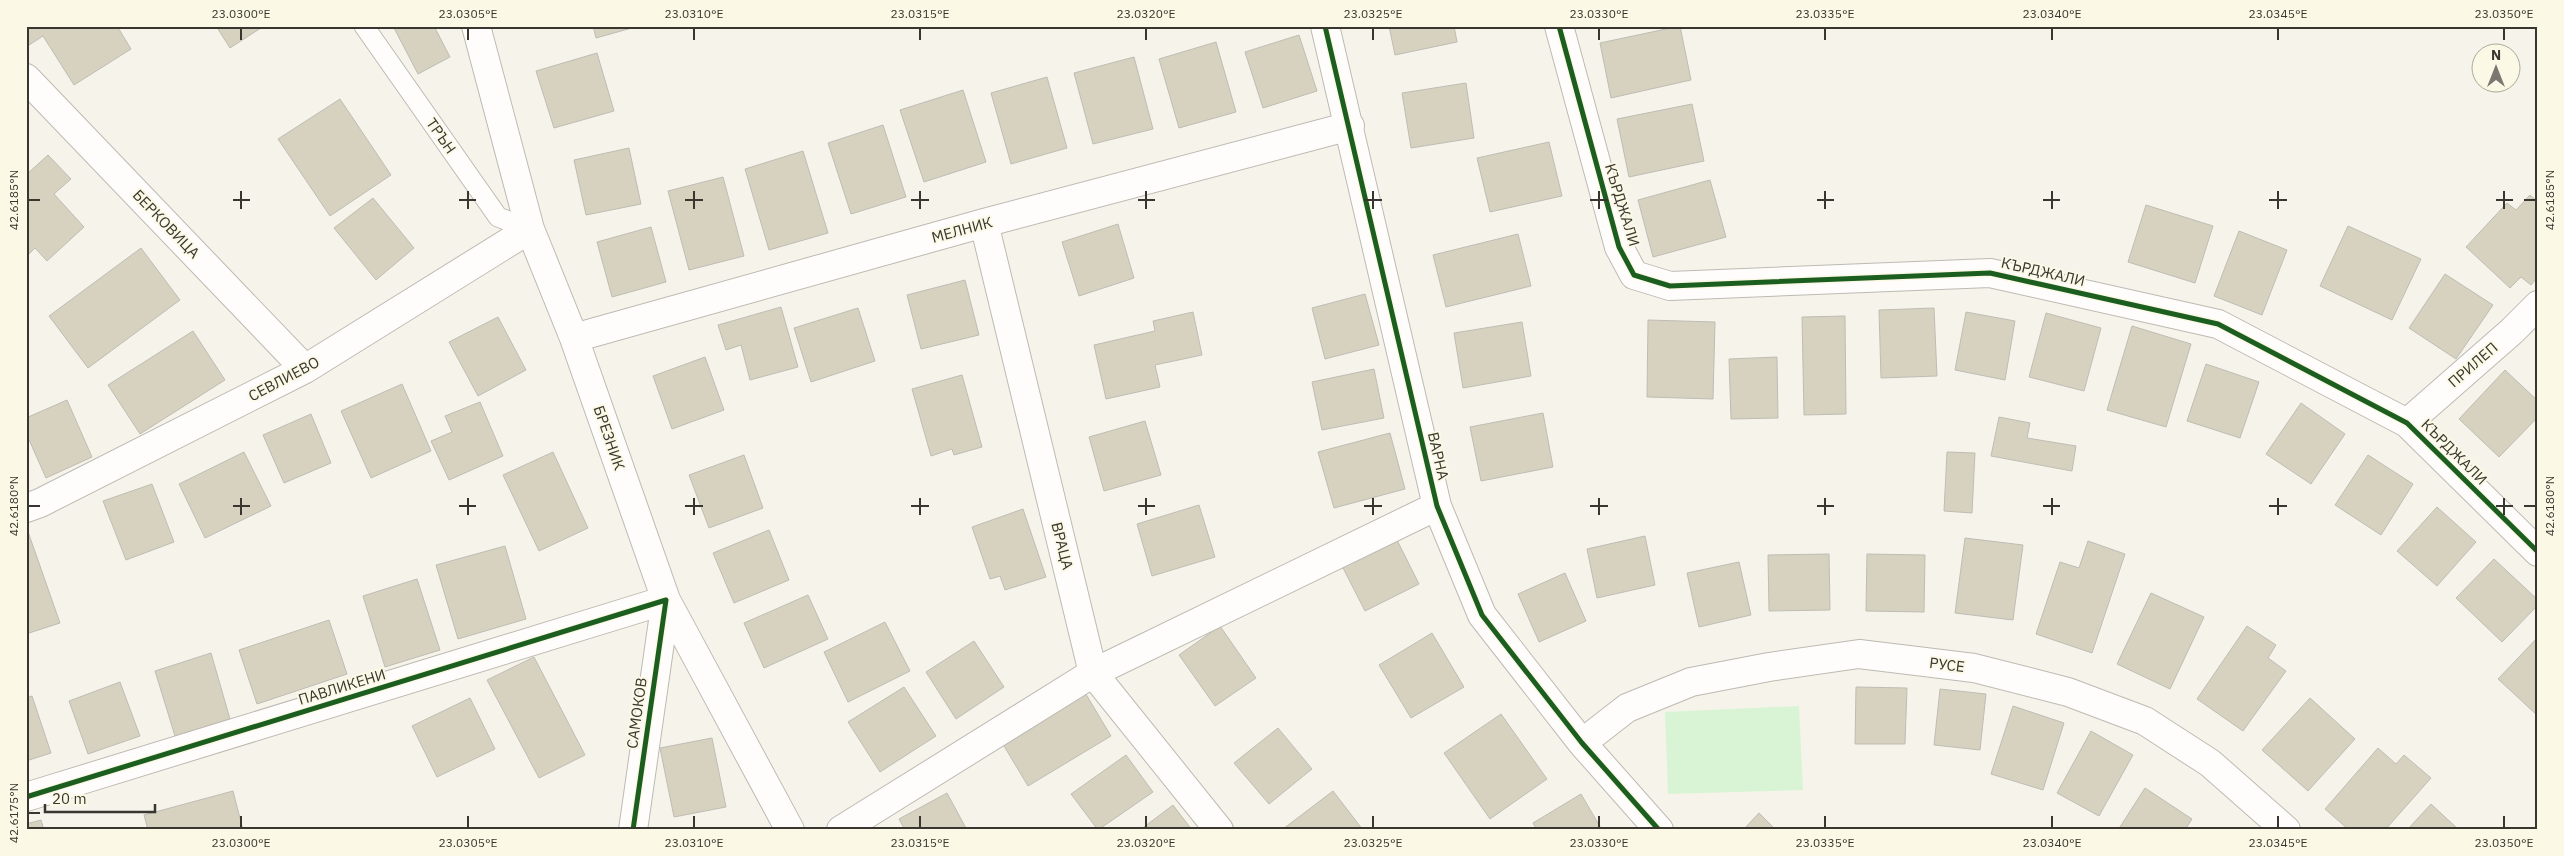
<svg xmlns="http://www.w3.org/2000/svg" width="2564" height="856" font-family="'IBM Plex Sans',sans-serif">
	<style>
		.green { fill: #d8f4d4 }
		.building { fill: #d6d2bf; stroke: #bebdb5 }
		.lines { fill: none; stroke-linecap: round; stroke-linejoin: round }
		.service-casing { stroke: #bcbab2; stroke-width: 21 }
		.minor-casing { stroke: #bcbab2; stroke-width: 30 }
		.service { stroke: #fefdfc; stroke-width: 19 }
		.minor { stroke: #fefdfc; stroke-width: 28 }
		.cycleway-casing { stroke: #fbf8e5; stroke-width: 8 }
		.cycleway { stroke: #1b5e20; stroke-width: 5 }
		.ticks { fill: none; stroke: #38362f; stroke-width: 2 }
		.labels { text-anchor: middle; stroke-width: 4; stroke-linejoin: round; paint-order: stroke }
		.street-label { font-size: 15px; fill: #38362f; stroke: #fbf8e5 }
		.neatline { fill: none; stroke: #38362f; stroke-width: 2 }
		.ticks-label { font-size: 12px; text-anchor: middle; fill: #38362f }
	</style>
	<rect width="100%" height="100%" fill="#f6f4ea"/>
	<!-- green -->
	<path class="green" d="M1799 706 1803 790 1668 794 1665 712Z"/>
	<!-- building -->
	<path class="building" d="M26 26H117L131 49 74 85 43 36 26 47Z
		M216 26H264L230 48Z
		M393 26H434L450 57 418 74Z
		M593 26H639L596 38Z
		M1389 26H1454L1457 42 1395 55Z
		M1680 26 1691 80 1611 98 1600 43Z
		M1299 35 1317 91 1263 108 1245 52Z
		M1216 42 1236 112 1179 128 1159 59Z
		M597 53 614 111 554 128 536 71Z
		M1134 57 1153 129 1093 144 1074 73Z
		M1047 77 1067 148 1011 164 991 93Z
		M1466 83 1474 138 1411 148 1402 93Z
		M963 90 986 162 924 182 900 110Z
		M340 99 391 175 330 216 278 139Z
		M1692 104 1704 161 1629 177 1617 119Z
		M883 125 906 197 851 214 828 143Z
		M1549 142 1562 196 1490 212 1477 158Z
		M629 148 641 204 586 215 574 160Z
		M803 151 828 233 769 250 745 169Z
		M48 155 71 179 54 194 84 227 47 261 35 248 26 257V175Z
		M723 177 744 256 689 270 668 191Z
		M1710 180 1726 237 1653 257 1638 200Z
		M2530 195 2538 202V277L2531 285 2521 277 2510 288 2466 247 2507 203 2516 210Z
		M373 198 414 248 376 280 334 228Z
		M2146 205 2213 226 2195 283 2128 262Z
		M1118 224 1134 278 1079 296 1062 242Z
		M2348 226 2421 259 2392 320 2320 286Z
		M651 227 666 282 612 297 597 242Z
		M2239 231 2287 250 2262 315 2214 296Z
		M1518 234 1531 286 1446 307 1433 255Z
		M141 248 180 300 88 368 49 316Z
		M2445 274 2493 305 2456 359 2409 328Z
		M965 280 979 335 921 349 907 295Z
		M1365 294 1379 345 1325 359 1312 308Z
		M781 307 798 367 750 380 741 345 726 350 718 325Z
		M858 308 875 361 811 382 794 328Z
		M1934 308 1937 376 1881 378 1879 310Z
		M1193 312 1202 355 1155 365 1160 387 1106 399 1094 345 1155 331 1153 321Z
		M1966 312 2015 321 2005 380 1955 370Z
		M2046 313 2101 328 2084 391 2029 377Z
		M1845 316 1846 414 1804 415 1802 317Z
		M498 317 526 370 478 396 449 342Z
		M1648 320 1715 322 1713 399 1647 397Z
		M1522 322 1531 376 1463 388 1454 333Z
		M2132 326 2191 344 2166 427 2107 410Z
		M193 331 225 380 140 434 108 385Z
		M705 357 724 410 672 429 653 376Z
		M1777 357 1778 418 1731 419 1729 359Z
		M2206 364 2259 382 2240 438 2187 421Z
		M1374 369 1384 418 1322 430 1312 382Z
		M2505 370 2538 401V417L2499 457 2459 419Z
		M962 375 982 447 954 455 952 449 931 456 912 389Z
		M402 384 431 451 371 478 341 411Z
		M67 400 92 457 46 478 26 433V418Z
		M480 402 503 456 449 480 431 441 452 432 445 416Z
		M2301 403 2345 434 2311 484 2266 454Z
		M1543 413 1553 467 1481 481 1470 427Z
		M311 414 331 463 284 483 263 435Z
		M1999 417 2030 423 2027 438 2076 446 2072 471 1991 456Z
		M1145 421 1161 475 1104 491 1089 437Z
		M1390 433 1405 489 1334 508 1318 452Z
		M244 452 271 506 205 538 179 484Z
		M553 452 588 528 539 551 503 475Z
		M1947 452 1975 453 1972 513 1944 511Z
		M744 455 763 508 709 528 689 475Z
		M2368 455 2413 484 2381 535 2335 505Z
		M152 484 174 542 126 560 103 501Z
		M1199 505 1215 557 1152 576 1137 524Z
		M2437 507 2476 542 2437 586 2397 551Z
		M1023 509 1046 577 1005 590 1000 576 990 579 972 527Z
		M26 526 60 623 26 634Z
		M769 530 789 580 734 603 713 553Z
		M1395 536 1419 584 1365 611 1341 564Z
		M1645 536 1655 585 1597 598 1587 549Z
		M1965 538 2023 545 2013 620 1955 613Z
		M2088 541 2125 554 2092 653 2036 634 2060 562 2079 568Z
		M505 546 526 619 458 639 436 565Z
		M1829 554 1830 610 1769 611 1768 555Z
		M1867 554 1925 555 1924 612 1866 611Z
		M2494 559 2538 600V605L2502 642 2456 598Z
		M1739 562 1751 615 1699 627 1687 573Z
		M1565 573 1586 621 1539 642 1518 594Z
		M417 579 440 650 385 667 363 596Z
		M2151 593 2204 617 2170 689 2117 664Z
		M808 595 828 639 764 668 744 623Z
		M329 620 347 674 257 704 239 650Z
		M885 622 910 671 848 702 824 652Z
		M1220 626 1256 678 1215 706 1179 655Z
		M2247 626 2276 645 2268 658 2286 671 2243 731 2197 699Z
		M1432 633 1464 687 1411 718 1379 665Z
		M2538 637V716L2498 679Z
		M974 641 1004 687 956 719 926 672Z
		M211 653 230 719 175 736 155 671Z
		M534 657 585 755 539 778 487 680Z
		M120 682 140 736 88 754 69 701Z
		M1081 686 1111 736 1028 786 998 736Z
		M904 687 936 736 880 772 848 722Z
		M1856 687 1907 688 1905 744H1855Z
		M1940 689 1986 694 1980 750 1934 745Z
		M32 696 51 753 26 761V698Z
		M470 698 495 749 437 777 412 726Z
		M2310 698 2355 739 2308 791 2262 750Z
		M2013 706 2064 723 2043 790 1991 774Z
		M1501 714 1547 779 1490 819 1444 753Z
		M1278 728 1312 769 1269 804 1234 763Z
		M2091 731 2133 755 2099 816 2057 793Z
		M712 738 726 807 674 817 660 748Z
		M2378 748 2396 764 2404 755 2431 778 2385 830H2349L2325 809Z
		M1126 755 1153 792 1098 830 1071 794Z
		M2145 788 2192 819 2185 830H2118Z
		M233 791 243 830H148L144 815Z
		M1333 791 1363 830 1283 829Z
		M947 793 967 830H905L899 819Z
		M1581 794 1602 830H1537L1533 823Z
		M2431 804 2459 830H2407Z
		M1173 805 1192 830H1140Z
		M1759 813 1776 830H1743Z
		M41 820 44 830H26V824Z"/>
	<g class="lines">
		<!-- service casing -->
		<g class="service-casing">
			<path id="service" d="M364 26 498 217 530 229"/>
		</g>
		<!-- minor casing -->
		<g class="minor-casing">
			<path id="minor" d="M476 26 530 229 574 338 666 600 790 830
				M1325 26 1437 506 1482 615 1582 743 1659 830
				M1559 26 1619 247 1634 275 1670 286 1990 273 2218 324 2407 423 2538 552
				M26 78 305 369
				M984 223 1093 673 1219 830
				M574 338 984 223 1350 126
				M2407 423 2512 331 2538 305
				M26 508 40 503 305 369 530 229
				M1582 743 1627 708 1691 682 1769 667 1859 654 1974 668 2068 692 2145 721 2210 763 2286 830
				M26 797 666 600 633 830
				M841 830 1093 673 1437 506"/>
		</g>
		<!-- service -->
		<use href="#service" class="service"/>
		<!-- minor -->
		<use href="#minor" class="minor"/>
		<!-- cycleway casing -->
		<g class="cycleway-casing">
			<path id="cycleway" d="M1325 26 1437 506 1482 615 1582 743 1659 830
				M1559 26 1619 247 1634 275 1670 286 1990 273 2218 324 2407 423 2538 552
				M26 797 666 600 633 830"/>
		</g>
		<!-- cycleway -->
		<use href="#cycleway" class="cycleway"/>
	</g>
	<!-- ticks -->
	<path class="ticks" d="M241 28V40M468 28V40M694 28V40M920 28V40M1146 28V40M1373 28V40M1599 28V40M1825 28V40M2052 28V40M2278 28V40M2504 28V40M241 191V209M468 191V209M694 191V209M920 191V209M1146 191V209M1373 191V209M1599 191V209M1825 191V209M2052 191V209M2278 191V209M2504 191V209M28 200H40M233 200H250M459 200H476M685 200H703M911 200H929M1138 200H1155M1364 200H1382M1590 200H1608M1817 200H1834M2043 200H2060M2269 200H2287M2496 200H2513M2524 200H2536M241 498V515M468 498V515M694 498V515M920 498V515M1146 498V515M1373 498V515M1599 498V515M1825 498V515M2052 498V515M2278 498V515M2504 498V515M28 506H40M233 506H250M459 506H476M685 506H703M911 506H929M1138 506H1155M1364 506H1382M1590 506H1608M1817 506H1834M2043 506H2060M2269 506H2287M2496 506H2513M2524 506H2536M28 813H40M241 816V828M468 816V828M694 816V828M920 816V828M1146 816V828M1373 816V828M1599 816V828M1825 816V828M2052 816V828M2278 816V828M2504 816V828"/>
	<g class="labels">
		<!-- street labels -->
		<g class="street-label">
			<text transform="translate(441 136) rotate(55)" y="5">ТРЪН</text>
			<text transform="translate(1622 205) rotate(73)" y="5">КЪРДЖАЛИ</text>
			<text transform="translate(166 224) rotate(46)" y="5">БЕРКОВИЦА</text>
			<text transform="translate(962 230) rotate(-15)" y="5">МЕЛНИК</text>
			<text transform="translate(2043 272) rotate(13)" y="5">КЪРДЖАЛИ</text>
			<text transform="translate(2473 365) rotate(-41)" y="5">ПРИЛЕП</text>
			<text transform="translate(284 379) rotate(-28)" y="5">СЕВЛИЕВО</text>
			<text transform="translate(609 438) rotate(71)" y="5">БРЕЗНИК</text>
			<text transform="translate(2454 452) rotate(45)" y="5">КЪРДЖАЛИ</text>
			<text transform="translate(1438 456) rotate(77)" y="5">ВАРНА</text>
			<text transform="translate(1062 546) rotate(76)" y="5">ВРАЦА</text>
			<text transform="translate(1947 665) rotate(7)" y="5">РУСЕ</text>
			<text transform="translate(342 687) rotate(-17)" y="5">ПАВЛИКЕНИ</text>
			<text transform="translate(637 713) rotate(-82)" y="5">САМОКОВ</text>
		</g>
	</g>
	<!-- border -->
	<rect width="2564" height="856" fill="none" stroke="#fbf8e5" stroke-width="55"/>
	<!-- north arrow -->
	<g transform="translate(2496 68)"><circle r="24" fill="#fbf8e5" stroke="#adaa9c"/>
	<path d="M0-4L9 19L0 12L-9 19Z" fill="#7a7870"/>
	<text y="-8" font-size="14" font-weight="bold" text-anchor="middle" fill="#38362f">N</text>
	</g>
	<!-- scale -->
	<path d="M45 804v8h110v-8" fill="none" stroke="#38362f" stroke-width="2.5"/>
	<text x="52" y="804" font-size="15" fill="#38362f" stroke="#fbf8e5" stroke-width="4" paint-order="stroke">20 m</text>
	<rect x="28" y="28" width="2508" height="800" class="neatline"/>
	<g class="ticks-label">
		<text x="241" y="18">23.0300°E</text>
		<text x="468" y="18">23.0305°E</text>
		<text x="694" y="18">23.0310°E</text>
		<text x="920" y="18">23.0315°E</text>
		<text x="1146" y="18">23.0320°E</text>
		<text x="1373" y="18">23.0325°E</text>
		<text x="1599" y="18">23.0330°E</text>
		<text x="1825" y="18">23.0335°E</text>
		<text x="2052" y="18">23.0340°E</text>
		<text x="2278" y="18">23.0345°E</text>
		<text x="2504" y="18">23.0350°E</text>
		<text transform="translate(14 200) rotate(-90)" y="4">42.6185°N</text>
		<text transform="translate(2550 200) rotate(-90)" y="4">42.6185°N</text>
		<text transform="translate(14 506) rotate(-90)" y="4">42.6180°N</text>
		<text transform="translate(2550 506) rotate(-90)" y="4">42.6180°N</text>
		<text transform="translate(14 813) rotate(-90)" y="4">42.6175°N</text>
		<text x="241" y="847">23.0300°E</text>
		<text x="468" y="847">23.0305°E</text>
		<text x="694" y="847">23.0310°E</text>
		<text x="920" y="847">23.0315°E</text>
		<text x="1146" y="847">23.0320°E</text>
		<text x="1373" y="847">23.0325°E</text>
		<text x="1599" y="847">23.0330°E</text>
		<text x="1825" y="847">23.0335°E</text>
		<text x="2052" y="847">23.0340°E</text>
		<text x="2278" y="847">23.0345°E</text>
		<text x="2504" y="847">23.0350°E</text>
	</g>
</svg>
